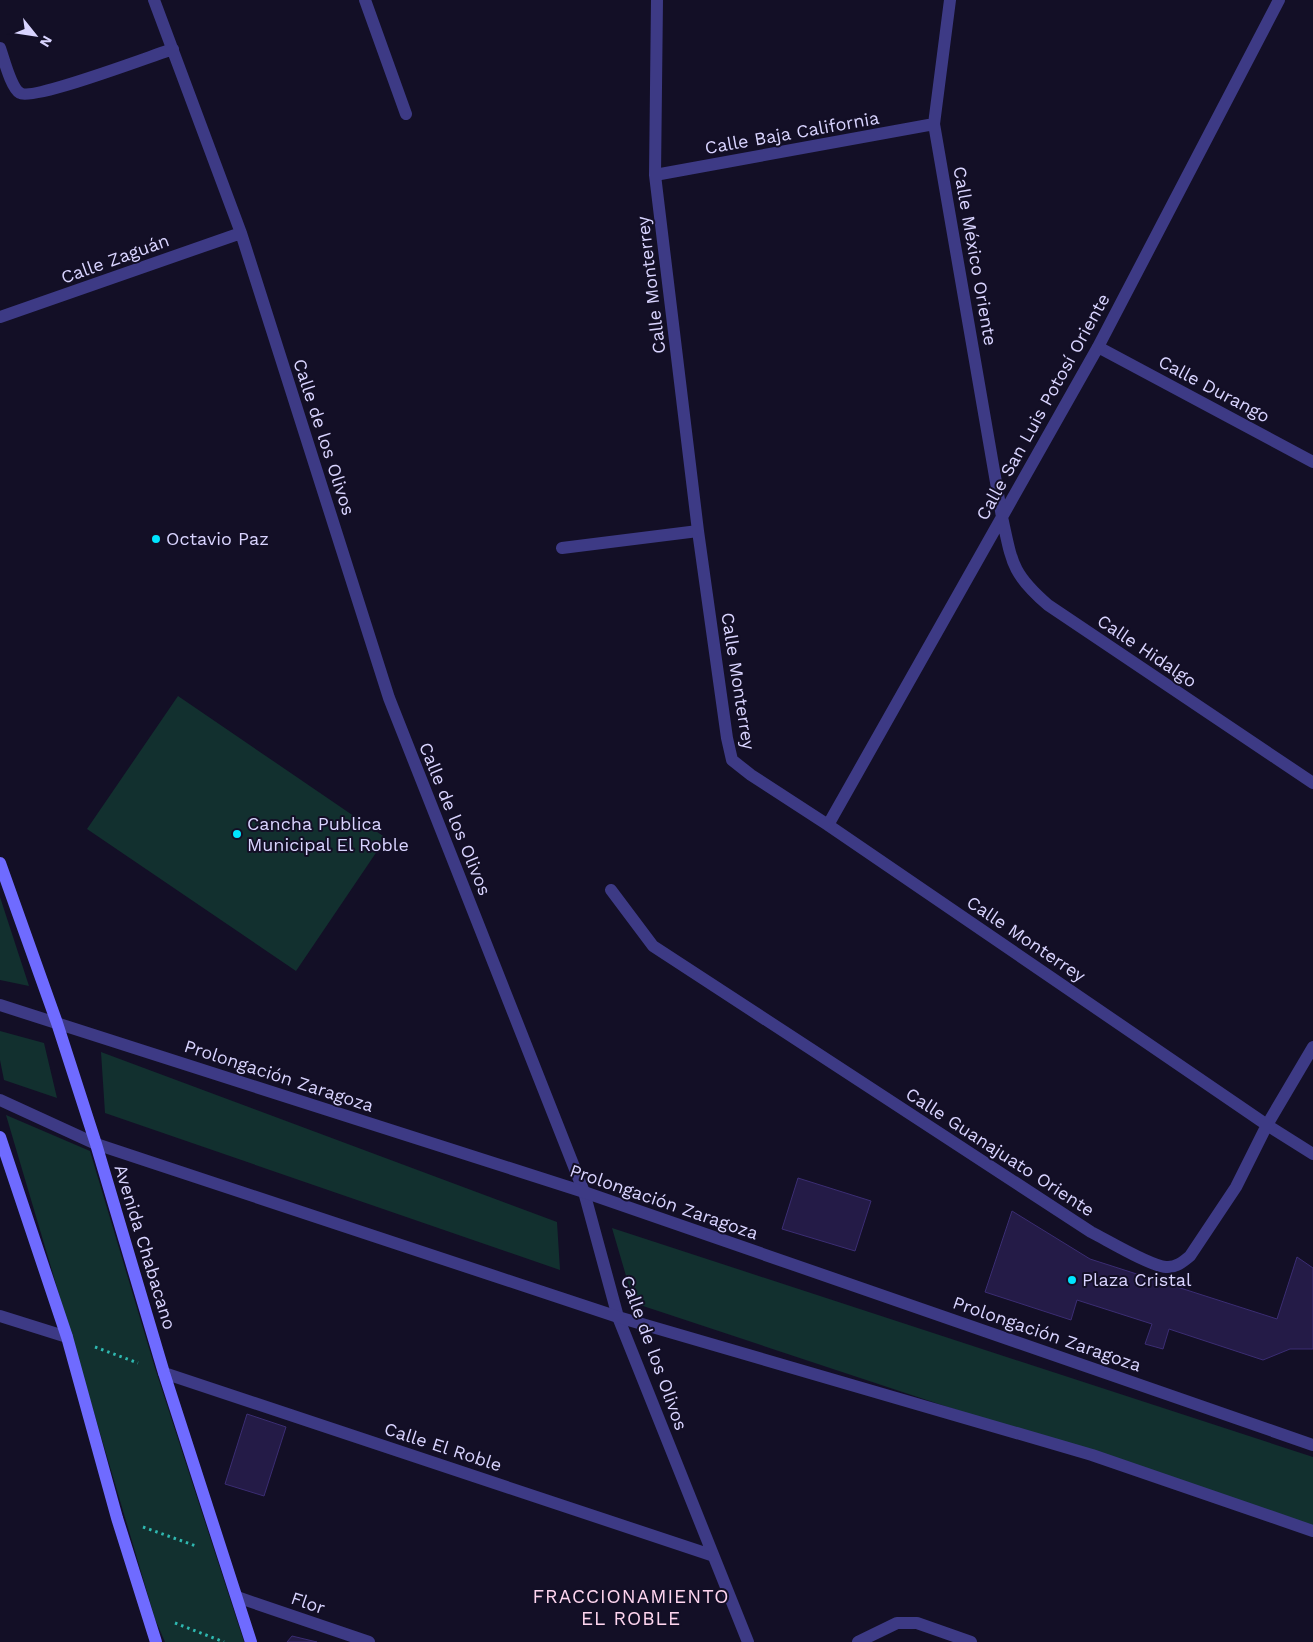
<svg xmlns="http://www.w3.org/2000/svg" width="1313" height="1642" font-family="'Work Sans',sans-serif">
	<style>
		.green { fill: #12302f }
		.building { fill: #241b47; stroke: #3b2d73 }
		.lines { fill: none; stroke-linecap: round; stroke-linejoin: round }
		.path { stroke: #2fb8b0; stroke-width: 3; stroke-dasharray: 2.5 4; stroke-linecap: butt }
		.minor { stroke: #3d3a85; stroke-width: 12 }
		.tertiary { stroke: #3d3a85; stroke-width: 12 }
		.secondary { stroke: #6f6bff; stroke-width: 12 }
		.poi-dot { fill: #00e5ff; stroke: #130f26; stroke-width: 2 }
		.labels { text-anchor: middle; stroke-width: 4; stroke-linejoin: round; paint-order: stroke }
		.street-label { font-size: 18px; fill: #d9d4ff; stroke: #130f26 }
		.poi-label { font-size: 18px; fill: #d9d4ff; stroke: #130f26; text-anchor: start }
		.neighbourhood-label { font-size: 19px; letter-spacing: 1px; fill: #ffd6f0; stroke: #130f26 }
	</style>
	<rect width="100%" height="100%" fill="#130f26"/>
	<!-- green -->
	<path class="green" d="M178 696 386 838 296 971 87 829Z
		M0 897 29 986 0 980Z
		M0 1031 44 1043 57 1098 4 1080 0 1060Z
		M101 1052 557 1222 560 1270 105 1113Z
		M6 1115 90 1151 155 1368 244 1642H165L155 1619Z
		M612 1228 1313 1457V1528L634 1303Z"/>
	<!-- building -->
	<path class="building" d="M798 1178 871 1201 855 1251 782 1229Z
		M1012 1211 1090 1259 1277 1319 1297 1257 1313 1268V1349H1290L1263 1360 1169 1329 1163 1349 1145 1344 1152 1324 1077 1300 1071 1320 985 1292Z
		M247 1414 286 1427 264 1496 225 1484Z
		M292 1636 317 1642H287Z"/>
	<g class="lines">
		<!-- path -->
		<path class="path" d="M95 1347 138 1363
			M143 1527 196 1546
			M175 1623 224 1642"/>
		<!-- minor -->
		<path class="minor" d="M154 0 241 233 389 698 584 1192 618 1317 748 1642
			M365 0 406 114
			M657 0 655 175 698 531 727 738 732 760 751 775 828 825 1267 1125 1313 1154
			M950 0 934 124 1002 517C1012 562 1011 573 1048 605L1313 783
			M0 48C4 59 11 88 20 93 33 101 151 56 173 49
			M655 175 934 124
			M0 317 241 233
			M1098 347 1313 462
			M562 548 698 531
			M828 825 1098 347 1279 0
			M611 890 653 946 1091 1232C1107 1240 1150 1266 1166 1267 1176 1268 1184 1261 1190 1256L1236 1187 1267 1125 1313 1047
			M0 1316 67 1337
			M164 1373 711 1555
			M237 1597 369 1642
			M858 1642 897 1623H917L971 1642"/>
		<!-- tertiary -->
		<path class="tertiary" d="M0 1005 584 1192 1313 1445
			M0 1100 96 1144 618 1317 1092 1455 1313 1531"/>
		<!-- secondary -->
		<path class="secondary" d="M0 863 57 1023 96 1144 164 1373 251 1642
			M0 1137 67 1337 117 1518 156 1642"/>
	</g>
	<!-- markers -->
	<g class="poi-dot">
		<circle cx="156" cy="539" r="5"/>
		<circle cx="237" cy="834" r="5"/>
		<circle cx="1072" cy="1280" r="5"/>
	</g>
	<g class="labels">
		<!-- street labels -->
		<g class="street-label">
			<text transform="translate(792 133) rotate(-10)" y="6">Calle Baja California</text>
			<text transform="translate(975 256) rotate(80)" y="6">Calle México Oriente</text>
			<text transform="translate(115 259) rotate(-20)" y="6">Calle Zaguán</text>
			<text transform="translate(651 285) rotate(-97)" y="6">Calle Monterrey</text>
			<text transform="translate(1214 389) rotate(28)" y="6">Calle Durango</text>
			<text transform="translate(1043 407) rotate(-61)" y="6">Calle San Luis Potosí Oriente</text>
			<text transform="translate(324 437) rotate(72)" y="6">Calle de los Olivos</text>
			<text transform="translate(1147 651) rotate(34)" y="6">Calle Hidalgo</text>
			<text transform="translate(738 681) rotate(81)" y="6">Calle Monterrey</text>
			<text transform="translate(455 819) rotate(68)" y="6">Calle de los Olivos</text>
			<text transform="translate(1026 939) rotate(34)" y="6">Calle Monterrey</text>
			<text transform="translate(279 1076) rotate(18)" y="6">Prolongación Zaragoza</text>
			<text transform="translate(1000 1152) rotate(33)" y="6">Calle Guanajuato Oriente</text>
			<text transform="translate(664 1202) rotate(19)" y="6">Prolongación Zaragoza</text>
			<text transform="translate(145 1247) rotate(73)" y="6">Avenida Chabacano</text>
			<text transform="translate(1047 1334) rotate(19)" y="6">Prolongación Zaragoza</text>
			<text transform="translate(654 1353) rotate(70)" y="6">Calle de los Olivos</text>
			<text transform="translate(443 1447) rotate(18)" y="6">Calle El Roble</text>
			<text transform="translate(308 1603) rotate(19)" y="6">Flor</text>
		</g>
		<!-- poi labels -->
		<g class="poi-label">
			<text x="166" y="545">Octavio Paz</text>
			<text x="247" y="830">Cancha Publica<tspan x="247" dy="21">Municipal El Roble</tspan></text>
			<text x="1082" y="1286">Plaza Cristal</text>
		</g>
		<!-- neighbourhood labels -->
		<g class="neighbourhood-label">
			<text x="631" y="1603">FRACCIONAMIENTO<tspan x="631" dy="22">EL ROBLE</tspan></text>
		</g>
	</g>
	<!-- north arrow -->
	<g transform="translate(35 35) rotate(120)" stroke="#130f26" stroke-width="4" paint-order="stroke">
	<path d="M0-4L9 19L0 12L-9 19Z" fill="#d9d4ff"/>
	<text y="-8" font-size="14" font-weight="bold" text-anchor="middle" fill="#d9d4ff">N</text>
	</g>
</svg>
